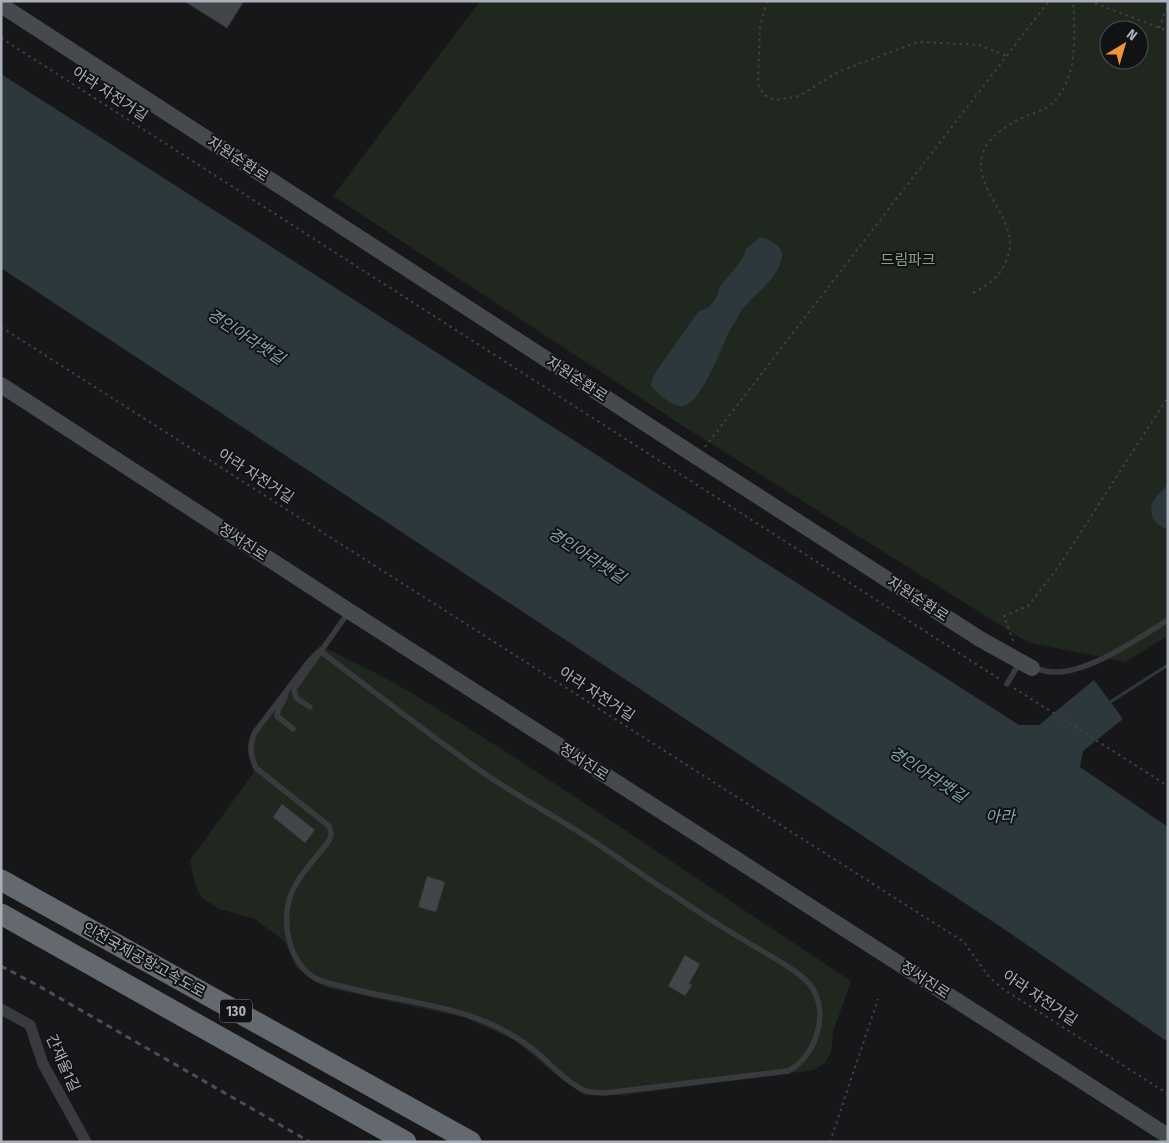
<svg xmlns="http://www.w3.org/2000/svg" width="1169" height="1143" font-family="'Fira Sans Condensed','Noto Sans KR',sans-serif">
	<style>
		.green { fill: #1f271f; fill-rule: evenodd }
		.water { fill: #2d383d }
		.lines { fill: none; stroke-linecap: round; stroke-linejoin: round }
		.stream { stroke: #2d383d; stroke-width: 3 }
		.building { fill: #434549; stroke: #313235 }
		.path { stroke: #3e4145; stroke-width: 2; stroke-dasharray: 2.5 4; stroke-linecap: butt }
		.lane { stroke: #383a3e; stroke-width: 5.5 }
		.street { stroke: #383a3e; stroke-width: 11 }
		.secondary { stroke: #46494e; stroke-width: 16 }
		.highway { stroke: #64696f; stroke-width: 21 }
		.rail { stroke: #4b4e53; stroke-width: 3; stroke-dasharray: 6 5; stroke-linecap: butt }
		.labels { text-anchor: middle; stroke-width: 4; stroke-linejoin: round; paint-order: stroke }
		.shield { fill: #121214; stroke: #7c8188; stroke-width: 1 }
		.shield-label { font-size: 14px; font-weight: bold; fill: #a9b0b9 }
		.street-label { font-size: 15px; fill: #a9b0b9; stroke: #121214 }
		.park-label { font-size: 15px; fill: #84a381; stroke: #121214 }
		.water-label { font-size: 16px; font-style: italic; fill: #81a3b3; stroke: #121214 }
	</style>
	<rect width="100%" height="100%" fill="#171719"/>
	<!-- green -->
	<path class="green" d="M480 1H1168V636L1125 662 1027 642 683 426 333 196ZM1109 30H1139V60H1109Z
		M319 645C349 660 381 675 410 692 560 783 704 885 851 981L833 1032 831 1052 825 1063 814 1070 625 1095H584L559 1077 514 1040 466 1018 328 988 313 981 296 967 285 942 255 919 219 909 201 897 195 884 190 860 255 771C248 757 244 746 252 732Z"/>
	<!-- water -->
	<path class="water" d="M1 74 1019 725H1039L1094 680 1123 719 1083 751 1080 767 1168 827V1042L1004 929 1 268Z
		M760 237C769 240 782 244 782 255 781 276 756 293 744 307 739 314 735 323 730 330 721 347 702 403 683 406 672 407 657 393 651 386L653 376 698 312 709 307 718 295 719 288 743 258 746 249Z
		M1168 484V530C1157 526 1148 517 1152 504 1154 498 1163 490 1168 484Z"/>
	<g class="lines">
		<!-- stream -->
		<path class="stream" d="M1107 704 1168 665"/>
	</g>
	<!-- building -->
	<path class="building" d="M184 1H244L227 28Z
		M282 804 315 830 305 843 273 817Z
		M427 876 445 882 436 912 418 907Z
		M685 955 700 964 689 984 692 985 685 996 668 986Z"/>
	<g class="lines">
		<!-- path -->
		<path class="path" d="M767 1 760 26 758 84 764 95 775 100 799 96 840 71 915 43 923 42 979 45 1007 56
			M1089 1 1168 31
			M1159 28 1168 5
			M1 38 1001 680
			M973 293C990 284 1002 275 1008 256 1020 220 973 190 982 156 987 136 1011 122 1029 115 1036 112 1044 110 1050 105 1079 81 1075 34 1073 1
			M1 327 964 942 989 977 1003 989 1168 1094
			M705 447 1049 1
			M1013 641 1004 616 1028 606 1059 566 1168 397
			M1014 688 1168 786
			M830 1142 878 999"/>
		<!-- lane -->
		<path class="lane" d="M320 651C369 688 418 726 468 762 507 791 550 813 590 839 618 857 644 877 672 894 698 912 725 929 752 945 767 954 805 974 813 989 829 1016 815 1057 788 1071L605 1093C599 1092 591 1093 586 1091 569 1084 554 1068 541 1056 527 1044 510 1033 493 1025 449 1005 400 1001 353 989 341 986 328 984 317 979 287 964 279 915 294 888 302 871 317 857 328 842 332 836 332 833 329 826L256 768C250 754 249 746 255 732L310 660Z
			M1033 668C1039 669 1046 672 1052 672 1088 674 1137 639 1168 620
			M1007 684 1020 662
			M286 693C285 702 277 708 277 716L293 729
			M310 707 296 698 294 689 348 613"/>
		<!-- street -->
		<path class="street" d="M1 1009 30 1025 43 1064 86 1142"/>
		<!-- secondary -->
		<path class="secondary" d="M1 5 697 457 980 639 1032 668
			M1 385 349 611 1168 1136"/>
		<!-- highway -->
		<path class="highway" d="M1 880 471 1142
			M1 914 406 1142"/>
		<!-- rail -->
		<path class="rail" d="M1 966 37 985 310 1142"/>
	</g>
	<g class="labels">
		<!-- shield labels -->
		<rect class="shield" x="220" y="999.5" width="32" height="23" rx="4"/>
		<g class="shield-label">
			<text x="236" y="1016">130</text>
		</g>
		<!-- street labels -->
		<g class="street-label">
			<text transform="translate(110 94) rotate(33)" y="5">아라 자전거길</text>
			<text transform="translate(238 159) rotate(33)" y="5">자원순환로</text>
			<text transform="translate(577 379) rotate(33)" y="5">자원순환로</text>
			<text transform="translate(256 476) rotate(33)" y="5">아라 자전거길</text>
			<text transform="translate(243 542) rotate(33)" y="5">정서진로</text>
			<text transform="translate(918 599) rotate(33)" y="5">자원순환로</text>
			<text transform="translate(597 694) rotate(33)" y="5">아라 자전거길</text>
			<text transform="translate(584 762) rotate(33)" y="5">정서진로</text>
			<text transform="translate(144 960) rotate(29)" y="5">인천국제공항고속도로</text>
			<text transform="translate(925 980) rotate(33)" y="5">정서진로</text>
			<text transform="translate(1040 998) rotate(34)" y="5">아라 자전거길</text>
			<text transform="translate(63 1063) rotate(66)" y="5">간재울1길</text>
		</g>
		<!-- park labels -->
		<g class="park-label">
			<text x="908" y="265">드림파크</text>
		</g>
		<!-- water labels -->
		<g class="water-label">
			<text transform="translate(246 336) rotate(33)" y="6">경인아라뱃길</text>
			<text transform="translate(587 555) rotate(33)" y="6">경인아라뱃길</text>
			<text transform="translate(928 774) rotate(33)" y="6">경인아라뱃길</text>
			<text x="1000" y="822">아라</text>
		</g>
	</g>
	<!-- border -->
	<rect width="1169" height="1143" fill="none" stroke="#a9b0b9" stroke-width="5"/>
	<!-- north arrow -->
	<g transform="translate(1124 45) rotate(38)"><circle r="24" fill="#121214" stroke="#4e5156"/>
	<path d="M0-4L9 19L0 12L-9 19Z" fill="#ef9539"/>
	<text y="-8" font-size="14" font-weight="bold" text-anchor="middle" fill="#a9b0b9">N</text>
	</g>
</svg>
